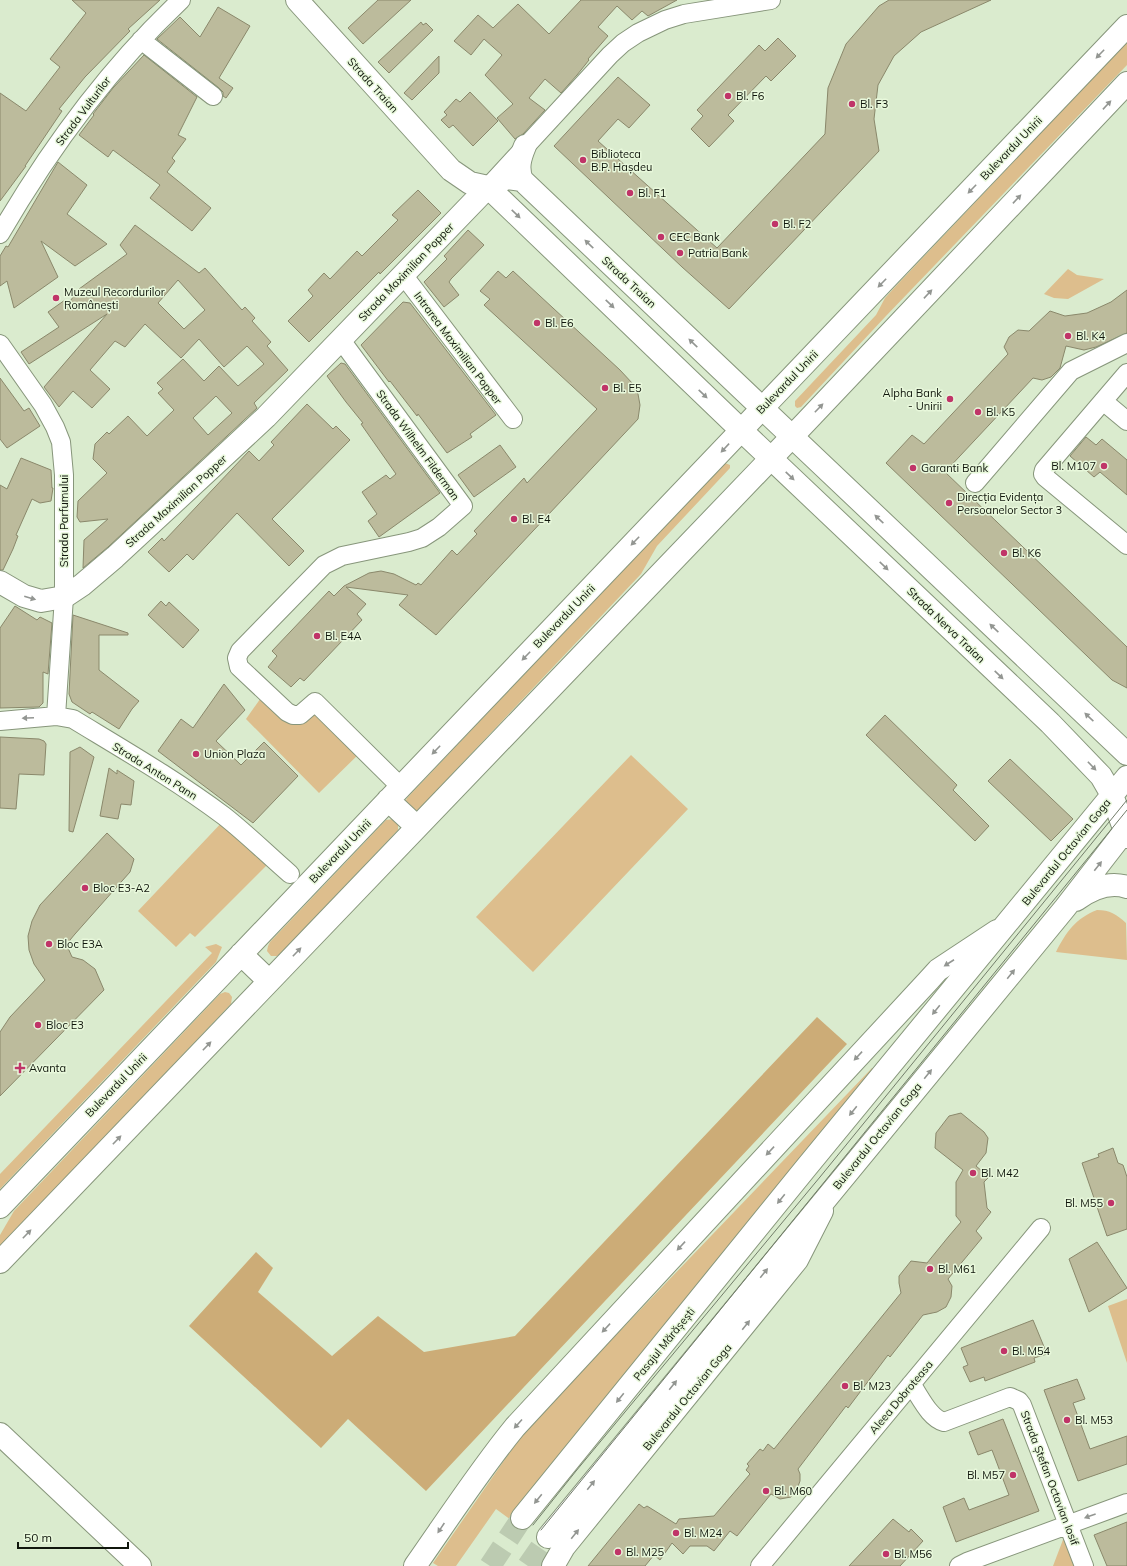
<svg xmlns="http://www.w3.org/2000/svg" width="1127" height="1566" font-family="Mulish,sans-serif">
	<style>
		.green { fill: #ddbe8d }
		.forest { fill: #ccac77 }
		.building { fill: #bcbb9c; stroke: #8a886b; fill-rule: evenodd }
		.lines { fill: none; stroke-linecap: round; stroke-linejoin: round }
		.secondary-tunnel { stroke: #bccbb1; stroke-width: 22; stroke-dasharray: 22 11; stroke-linecap: butt }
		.minor-casing { stroke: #87967b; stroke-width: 20 }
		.tertiary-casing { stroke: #87967b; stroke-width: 24 }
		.secondary-casing { stroke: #87967b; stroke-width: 24 }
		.primary-casing { stroke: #87967b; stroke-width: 24 }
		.minor { stroke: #fff; stroke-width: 18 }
		.tertiary { stroke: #fff; stroke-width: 22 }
		.secondary { stroke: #fff; stroke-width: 22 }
		.primary { stroke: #fff; stroke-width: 22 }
		.tram { stroke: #727d6a; stroke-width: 1 }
		.oneway { fill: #939692 }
		.poi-dot { fill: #c03468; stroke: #e8f8db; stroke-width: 1.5 }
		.labels { text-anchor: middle; stroke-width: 3; stroke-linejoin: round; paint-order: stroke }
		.street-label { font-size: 11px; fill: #10160c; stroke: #e8f8db }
		.poi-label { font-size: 11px; fill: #10160c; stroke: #e8f8db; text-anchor: start }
	</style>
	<rect width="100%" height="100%" fill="#daebce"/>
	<!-- green -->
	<path class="green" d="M1127 42V65L886 316 801 407 797 408 795 406V401L876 315 885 298 895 287Z
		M1068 269 1077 275 1104 279 1068 299 1054 298 1044 294Z
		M725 463 730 465V468L657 546 641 574 418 810 411 811 404 805 407 798Z
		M265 692 287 712 315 702 363 750 319 793 246 719Z
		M631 755 688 809 533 972 476 917Z
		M226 818 273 859 195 937 190 933 176 947 138 911Z
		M394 819 398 823V830L282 952 277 956H271L267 951 268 946 270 942 386 820Z
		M1097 910C1110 910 1116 914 1126 923L1127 960 1056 952C1066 932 1076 918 1097 910Z
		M216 944 222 947 216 962 0 1189V1174L212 953 205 947Z
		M225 992 229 993 232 997 231 1004 0 1247V1235L14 1211 220 994Z
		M872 1068 877 1072 511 1520 496 1509 456 1566H438L433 1563 526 1429Z
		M1127 1299V1363L1108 1306Z
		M1069 1524 1085 1566H1053Z"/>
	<!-- forest -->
	<path class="forest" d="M817 1017 847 1044 426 1491 348 1419 321 1448 189 1326 256 1252 273 1268 258 1292 332 1356 378 1316 424 1352 515 1336Z"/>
	<!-- building -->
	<path class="building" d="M72 0H160L128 29 130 31 85 77 59 109 62 111 25 166H26L0 201V93L26 111 60 67 50 59 86 13Z
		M378 0H411L363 44 348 28Z
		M581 0H677L648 16 642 11 632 20 617 6 598 27 608 36 588 59 589 60 577 75 561 93 545 79 529 98 545 110 523 134 515 139 497 118 513 104 485 75 502 55 484 39 471 55 454 41 478 15 493 28 518 4 549 34Z
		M889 0H991L921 32 894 56 878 85 874 119 879 151 729 309 682 267 554 146 618 77 650 105 629 128 618 119 598 141 717 248 825 134 828 88 846 44 879 6Z
		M218 7 250 26 219 78 233 88 226 98 223 96V92L219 88 157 39 180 17 200 37Z
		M421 22 423 25 426 23 433 30 389 73 378 62Z
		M778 38 796 56 771 81 766 76 728 115 734 121 709 147 691 129 703 116 697 110 759 45 765 51Z
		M144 55 197 97 178 135 186 139 172 158 175 161 167 172 211 208 192 231 150 198 160 185 113 150 108 157 79 135 94 115 93 114 113 88Z
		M439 56V73L412 100 404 93Z
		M470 92 498 121 473 146 453 125 449 128 441 120 447 115 444 112 456 99 460 102Z
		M58 162 87 185 67 214 107 244 75 266 41 241 58 277 14 308 7 281 0 286V256L6 246 8 247Z
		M418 190 441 213 380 274 379 272 309 342 288 321 313 296 308 290 324 273 330 279 357 251 362 256 398 220 392 215Z
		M135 225 199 273 205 268 242 310 245 307 255 318 252 321 271 342 267 346 288 370 254 403 257 408 108 547 83 568 84 540 108 519 80 522 77 517 78 501 107 473 93 459 95 444 107 432 109 434 128 416 147 436 174 410 158 393 163 389 157 383 183 359 204 381 219 366 238 386 264 364 247 346 224 367 199 339 181 358 145 324 125 347 115 341 90 370 110 389 92 408 73 391 59 407 44 387 107 314 29 364 21 352 59 327 48 312 65 300 68 304 79 289 127 254 120 245ZM178 280 205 310 184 329 158 303ZM216 396 232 413 208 435 193 418Z
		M468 230 484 245 451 279 449 282 459 295 444 307 424 282 447 259 444 256Z
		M498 271 506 278 513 271 620 370 633 384 638 394 640 405 638 419 488 579 436 635 399 605 408 595 346 587 366 604 357 614 362 620 304 681 300 678 291 687 268 667 277 656 272 651 329 591 334 596 344 586 369 573 381 571 394 574 416 585 418 583 421 585 452 550 457 555 477 534 474 531 524 478 527 483 597 409 484 305 490 299 480 291Z
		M1127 290V333L1096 347 1084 350 1066 346 1060 368 1051 377 1042 380 1033 378 945 472 1127 647V688L1112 680 886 463 912 435 924 444 1008 354 1004 347 1009 337 1018 330 1029 331 1050 311 1065 316 1087 313 1111 302Z
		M403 302 410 303 496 415 470 434 472 437 447 453 418 414 417 416 390 381 389 382 361 345Z
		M341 363 345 364 440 493 379 537 368 521 377 514 362 492 386 475 390 479 396 474 361 424 363 423 346 402 327 376Z
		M0 378 24 411 29 408 40 426 7 448 0 439Z
		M307 404 333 429 336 426 350 440 272 519 304 551 289 566 237 513 193 560 187 554 169 572 148 552 162 538 164 541 249 451 259 461 274 445 271 442Z
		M1086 437 1096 445 1102 439 1127 460V495L1100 472 1094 477 1070 456Z
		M500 445 516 467 474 497 458 475Z
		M21 458 51 470 52 488H53L51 501 40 503 32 499 16 535 18 536 13 549 3 570H0V485L7 489Z
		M161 601 166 606 169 602 199 630 183 648 148 615Z
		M15 606 37 620 40 617 52 623 48 674 43 672V703L39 707 0 708V628Z
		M73 615 128 633V635H99V670L139 701 132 709 119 729 92 712 90 714 72 702 69 694Z
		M224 684 245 710 216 741 241 765 264 742 298 776 253 823 158 751 181 719 193 728Z
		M885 715 957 785 953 790 989 826 975 841 866 735Z
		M0 737 39 739 44 741 46 744 44 775 19 774 16 809 0 808Z
		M80 747 94 757 73 832 69 831 70 752Z
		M1010 759 1073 819 1051 841 988 781Z
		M109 768 117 774V770L134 781 131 805 121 804 118 819 100 816Z
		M107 833 134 859 130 872 75 934 70 940 68 948 72 957 83 960 95 969 104 990 0 1096V1032L10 1017 45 980 34 964 29 950 28 936 32 921 40 905Z
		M961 1113 984 1132 988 1138 986 1153 976 1166 989 1177 984 1182 987 1208 991 1212 976 1231 982 1238 948 1279 952 1286 951 1297 946 1307 937 1312 923 1315 890 1357 888 1355 848 1408 846 1406 798 1469 800 1474V1481L797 1489 791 1497 780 1499 771 1494 737 1536 730 1531 714 1551 707 1546H690L683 1554 672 1543 660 1560 654 1555 645 1566H588L639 1504 644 1508 647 1506 676 1524 679 1519 714 1516 750 1474 746 1470 749 1466 747 1464 760 1449 763 1451 768 1444 774 1449 901 1293 899 1283V1276L911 1261 927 1263 949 1236 961 1222 956 1216V1182L963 1170 935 1148 936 1133 949 1116Z
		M1113 1148 1118 1163 1123 1165 1127 1177V1229L1107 1236 1082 1163 1099 1157 1098 1154Z
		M1097 1242 1127 1288 1089 1312 1069 1259Z
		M1033 1320 1047 1354 1034 1358 1035 1362 985 1381 984 1377 970 1382 963 1367 968 1365 961 1348Z
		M1077 1379 1085 1399 1073 1403 1090 1449 1127 1436V1464L1078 1481 1044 1390Z
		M1003 1419 1039 1511 956 1542 943 1507 964 1498 969 1510 1009 1495 992 1450 978 1455 969 1432Z
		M893 1519 909 1532 911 1529 923 1541 900 1566H849Z
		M1127 1522V1566H1107L1094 1535Z"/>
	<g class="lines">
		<!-- secondary-tunnel -->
		<path class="secondary-tunnel" d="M490 1566 522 1518
			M528 1566 548 1537"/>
		<!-- minor casing -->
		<g class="minor-casing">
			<path id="minor" d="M141 40 213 96
				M490 185 610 55 623 43 638 33 665 20 684 14 771 0
				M0 234C50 148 109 68 181 0
				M404 276 513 419
				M341 340 463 506 439 527 422 538 409 542 342 556 324 565 240 651 237 658 239 667 287 712 293 715H300L315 702 401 787
				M0 344 43 405 55 427 61 442 64 475V597L56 716
				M1127 373 1044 470 1043 474 1045 477 1127 545
				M1103 401 1127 421
				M975 483 1071 371 1127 343
				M0 721 56 716 73 719C124 750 176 780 224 816 247 834 268 855 290 874
				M911 1384C920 1396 929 1418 944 1422L1010 1397 1019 1401 1022 1405 1084 1566
				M760 1566 1041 1228
				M959 1566 967 1562 1127 1503"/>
		</g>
		<!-- tertiary casing -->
		<g class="tertiary-casing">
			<path id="tertiary" d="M297 0 451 170 470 183 488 187 507 178 522 180 762 408
				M522 180C517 168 520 158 525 146
				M488 187 741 430
				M0 582 24 596 41 601 64 597 82 585 115 557 266 417 488 187
				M415 1566C448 1519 479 1471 515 1427L929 980 938 970 997 931
				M553 1566 564 1547 797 1260 822 1211"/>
		</g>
		<!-- secondary casing -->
		<g class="secondary-casing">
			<path id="secondary" d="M762 408 1127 754
				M741 430 1050 723 1101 776 1112 795 1127 837
				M1076 900C1091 889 1108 881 1127 887
				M0 1434 140 1566
				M522 1518 805 1169 1127 777
				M548 1537 1065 908 1127 828"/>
		</g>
		<!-- primary casing -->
		<g class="primary-casing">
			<path id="primary" d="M388 800 417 827
				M241 954 269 981
				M0 1207 1127 26
				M0 1262 805 423 1127 83"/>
		</g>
		<!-- minor -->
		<use href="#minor" class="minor"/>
		<!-- tertiary -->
		<use href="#tertiary" class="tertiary"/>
		<!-- secondary -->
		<use href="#secondary" class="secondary"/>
		<!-- primary -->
		<use href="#primary" class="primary"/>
		<!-- tram -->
		<path class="tram" d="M533 1525 576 1471 820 1177 1127 800
			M541 1530 1127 810"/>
	</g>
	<!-- one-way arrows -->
	<defs><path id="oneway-solid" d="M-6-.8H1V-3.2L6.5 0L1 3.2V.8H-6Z"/></defs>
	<g class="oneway">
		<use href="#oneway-solid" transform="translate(1100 54) rotate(134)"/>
		<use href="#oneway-solid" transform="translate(1107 105) rotate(-47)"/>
		<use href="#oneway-solid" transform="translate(972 189) rotate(134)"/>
		<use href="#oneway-solid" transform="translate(1017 199) rotate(-47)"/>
		<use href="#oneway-solid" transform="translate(516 214) rotate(44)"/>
		<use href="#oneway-solid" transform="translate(589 244) rotate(-136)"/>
		<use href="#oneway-solid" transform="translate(882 283) rotate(134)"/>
		<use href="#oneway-solid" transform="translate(928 294) rotate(-47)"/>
		<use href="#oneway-solid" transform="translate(610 304) rotate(44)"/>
		<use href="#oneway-solid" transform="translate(693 343) rotate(-136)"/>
		<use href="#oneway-solid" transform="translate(703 394) rotate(44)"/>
		<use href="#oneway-solid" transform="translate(819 408) rotate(-46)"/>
		<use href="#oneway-solid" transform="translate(725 448) rotate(133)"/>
		<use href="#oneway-solid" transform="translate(790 476) rotate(44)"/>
		<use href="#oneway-solid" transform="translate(879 519) rotate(-137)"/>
		<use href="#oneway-solid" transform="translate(635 541) rotate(134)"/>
		<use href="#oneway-solid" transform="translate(884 566) rotate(44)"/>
		<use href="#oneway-solid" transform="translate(30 598) rotate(16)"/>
		<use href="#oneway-solid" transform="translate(994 628) rotate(-137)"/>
		<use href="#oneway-solid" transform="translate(526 656) rotate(134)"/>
		<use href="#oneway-solid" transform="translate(999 675) rotate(44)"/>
		<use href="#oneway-solid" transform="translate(1089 717) rotate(-137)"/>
		<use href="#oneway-solid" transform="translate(28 718) rotate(177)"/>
		<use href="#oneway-solid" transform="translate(436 750) rotate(134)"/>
		<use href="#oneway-solid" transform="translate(1092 766) rotate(46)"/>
		<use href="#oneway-solid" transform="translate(1098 866) rotate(-52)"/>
		<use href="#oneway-solid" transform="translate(297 952) rotate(-46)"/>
		<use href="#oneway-solid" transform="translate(949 963) rotate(147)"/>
		<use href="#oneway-solid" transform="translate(1011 974) rotate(-51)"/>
		<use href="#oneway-solid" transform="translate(936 1010) rotate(129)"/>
		<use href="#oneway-solid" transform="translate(207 1046) rotate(-46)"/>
		<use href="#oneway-solid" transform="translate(858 1056) rotate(133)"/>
		<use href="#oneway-solid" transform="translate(928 1074) rotate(-51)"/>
		<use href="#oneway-solid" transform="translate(853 1111) rotate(129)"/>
		<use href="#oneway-solid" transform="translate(117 1140) rotate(-46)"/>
		<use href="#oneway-solid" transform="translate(770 1151) rotate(133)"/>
		<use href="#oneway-solid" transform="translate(781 1199) rotate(129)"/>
		<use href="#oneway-solid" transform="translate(27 1234) rotate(-46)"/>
		<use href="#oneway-solid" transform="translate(681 1246) rotate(133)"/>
		<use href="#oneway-solid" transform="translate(764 1273) rotate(-51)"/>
		<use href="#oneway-solid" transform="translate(746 1325) rotate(-51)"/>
		<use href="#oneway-solid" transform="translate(606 1328) rotate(133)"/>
		<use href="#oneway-solid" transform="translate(673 1385) rotate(-51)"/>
		<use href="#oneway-solid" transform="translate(620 1398) rotate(129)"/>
		<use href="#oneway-solid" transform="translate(518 1424) rotate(132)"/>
		<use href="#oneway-solid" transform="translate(591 1485) rotate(-51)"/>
		<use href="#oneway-solid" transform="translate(538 1499) rotate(129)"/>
		<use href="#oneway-solid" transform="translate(1090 1516) rotate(160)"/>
		<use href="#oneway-solid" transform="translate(441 1528) rotate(124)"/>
		<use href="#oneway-solid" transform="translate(575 1534) rotate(-51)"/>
	</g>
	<!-- markers -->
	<g class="poi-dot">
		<circle cx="728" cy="96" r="4"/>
		<circle cx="852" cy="104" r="4"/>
		<circle cx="583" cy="160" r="4"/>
		<circle cx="630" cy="193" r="4"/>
		<circle cx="775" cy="224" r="4"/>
		<circle cx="661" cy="237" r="4"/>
		<circle cx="680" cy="253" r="4"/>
		<circle cx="56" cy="298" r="4"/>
		<circle cx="537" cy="323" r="4"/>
		<circle cx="1068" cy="336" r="4"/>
		<circle cx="605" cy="388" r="4"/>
		<circle cx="950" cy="399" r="4"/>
		<circle cx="978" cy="412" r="4"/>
		<circle cx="1104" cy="466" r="4"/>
		<circle cx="913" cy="468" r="4"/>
		<circle cx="949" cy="503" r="4"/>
		<circle cx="514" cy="519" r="4"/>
		<circle cx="1004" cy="553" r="4"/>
		<circle cx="317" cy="636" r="4"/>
		<circle cx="196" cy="754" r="4"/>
		<circle cx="85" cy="888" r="4"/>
		<circle cx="49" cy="944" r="4"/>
		<circle cx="38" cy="1025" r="4"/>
		<path d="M18 1062h4v4h4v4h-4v4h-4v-4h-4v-4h4z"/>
		<circle cx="973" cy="1173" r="4"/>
		<circle cx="1111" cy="1203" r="4"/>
		<circle cx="930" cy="1269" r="4"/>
		<circle cx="1004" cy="1351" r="4"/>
		<circle cx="845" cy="1386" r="4"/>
		<circle cx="1067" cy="1420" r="4"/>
		<circle cx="1013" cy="1475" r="4"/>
		<circle cx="766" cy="1491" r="4"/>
		<circle cx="676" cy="1533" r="4"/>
		<circle cx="618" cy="1552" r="4"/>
		<circle cx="886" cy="1554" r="4"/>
	</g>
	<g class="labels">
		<!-- street labels -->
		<g class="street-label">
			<text transform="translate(373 85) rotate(48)" y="4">Strada Traian</text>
			<text transform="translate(83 111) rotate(-53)" y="4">Strada Vulturilor</text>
			<text transform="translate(1011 148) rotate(-46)" y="4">Bulevardul Unirii</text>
			<text transform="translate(406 272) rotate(-46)" y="4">Strada Maximilian Popper</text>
			<text transform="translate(629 282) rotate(43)" y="4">Strada Traian</text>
			<text transform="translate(458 348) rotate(53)" y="4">Intrarea Maximilian Popper</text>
			<text transform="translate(787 382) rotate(-46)" y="4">Bulevardul Unirii</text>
			<text transform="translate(418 445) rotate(54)" y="4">Strada Wilhelm Filderman</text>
			<text transform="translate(176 501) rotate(-42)" y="4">Strada Maximilian Popper</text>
			<text transform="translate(64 521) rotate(-90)" y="4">Strada Parfumului</text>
			<text transform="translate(564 616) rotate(-46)" y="4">Bulevardul Unirii</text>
			<text transform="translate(946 625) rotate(44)" y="4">Strada Nerva Traian</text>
			<text transform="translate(155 771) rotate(32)" y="4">Strada Anton Pann</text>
			<text transform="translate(340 851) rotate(-46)" y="4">Bulevardul Unirii</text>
			<text transform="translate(1066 852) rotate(-51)" y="4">Bulevardul Octavian Goga</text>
			<text transform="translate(116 1085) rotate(-46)" y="4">Bulevardul Unirii</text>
			<text transform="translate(877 1136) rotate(-51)" y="4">Bulevardul Octavian Goga</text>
			<text transform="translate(664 1344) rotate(-51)" y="4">Pasajul Mărășești</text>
			<text transform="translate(687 1397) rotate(-51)" y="4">Bulevardul Octavian Goga</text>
			<text transform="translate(901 1397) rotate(-50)" y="4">Aleea Dobroteasa</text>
			<text transform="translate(1050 1478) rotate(69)" y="4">Strada Ștefan Octavian Iosif</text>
		</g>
		<!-- poi labels -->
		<g class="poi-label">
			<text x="736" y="100">Bl. F6</text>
			<text x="860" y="108">Bl. F3</text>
			<text x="591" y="158">Biblioteca<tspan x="591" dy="13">B.P. Hașdeu</tspan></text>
			<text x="638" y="197">Bl. F1</text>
			<text x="783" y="228">Bl. F2</text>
			<text x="669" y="241">CEC Bank</text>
			<text x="688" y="257">Patria Bank</text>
			<text x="64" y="296">Muzeul Recordurilor<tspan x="64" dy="13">Românești</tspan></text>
			<text x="545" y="327">Bl. E6</text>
			<text x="1076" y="340">Bl. K4</text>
			<text x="613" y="392">Bl. E5</text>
			<text x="942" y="397" text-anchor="end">Alpha Bank<tspan x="942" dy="13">- Unirii</tspan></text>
			<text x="986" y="416">Bl. K5</text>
			<text x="1096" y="470" text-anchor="end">Bl. M107</text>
			<text x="921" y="472">Garanti Bank</text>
			<text x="957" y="501">Direcția Evidența<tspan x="957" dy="13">Persoanelor Sector 3</tspan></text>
			<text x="522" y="523">Bl. E4</text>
			<text x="1012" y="557">Bl. K6</text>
			<text x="325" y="640">Bl. E4A</text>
			<text x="204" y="758">Union Plaza</text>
			<text x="93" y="892">Bloc E3-A2</text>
			<text x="57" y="948">Bloc E3A</text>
			<text x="46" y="1029">Bloc E3</text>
			<text x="29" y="1072">Avanta</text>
			<text x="981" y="1177">Bl. M42</text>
			<text x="1103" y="1207" text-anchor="end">Bl. M55</text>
			<text x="938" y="1273">Bl. M61</text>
			<text x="1012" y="1355">Bl. M54</text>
			<text x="853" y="1390">Bl. M23</text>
			<text x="1075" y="1424">Bl. M53</text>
			<text x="1005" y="1479" text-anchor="end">Bl. M57</text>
			<text x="774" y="1495">Bl. M60</text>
			<text x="684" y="1537">Bl. M24</text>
			<text x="626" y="1556">Bl. M25</text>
			<text x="894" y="1558">Bl. M56</text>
		</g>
	</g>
	<!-- scale -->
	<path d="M18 1542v6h110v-6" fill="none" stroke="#10160c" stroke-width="2"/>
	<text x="24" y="1542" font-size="12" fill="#10160c" stroke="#e8f8db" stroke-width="3" paint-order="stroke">50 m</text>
</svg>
